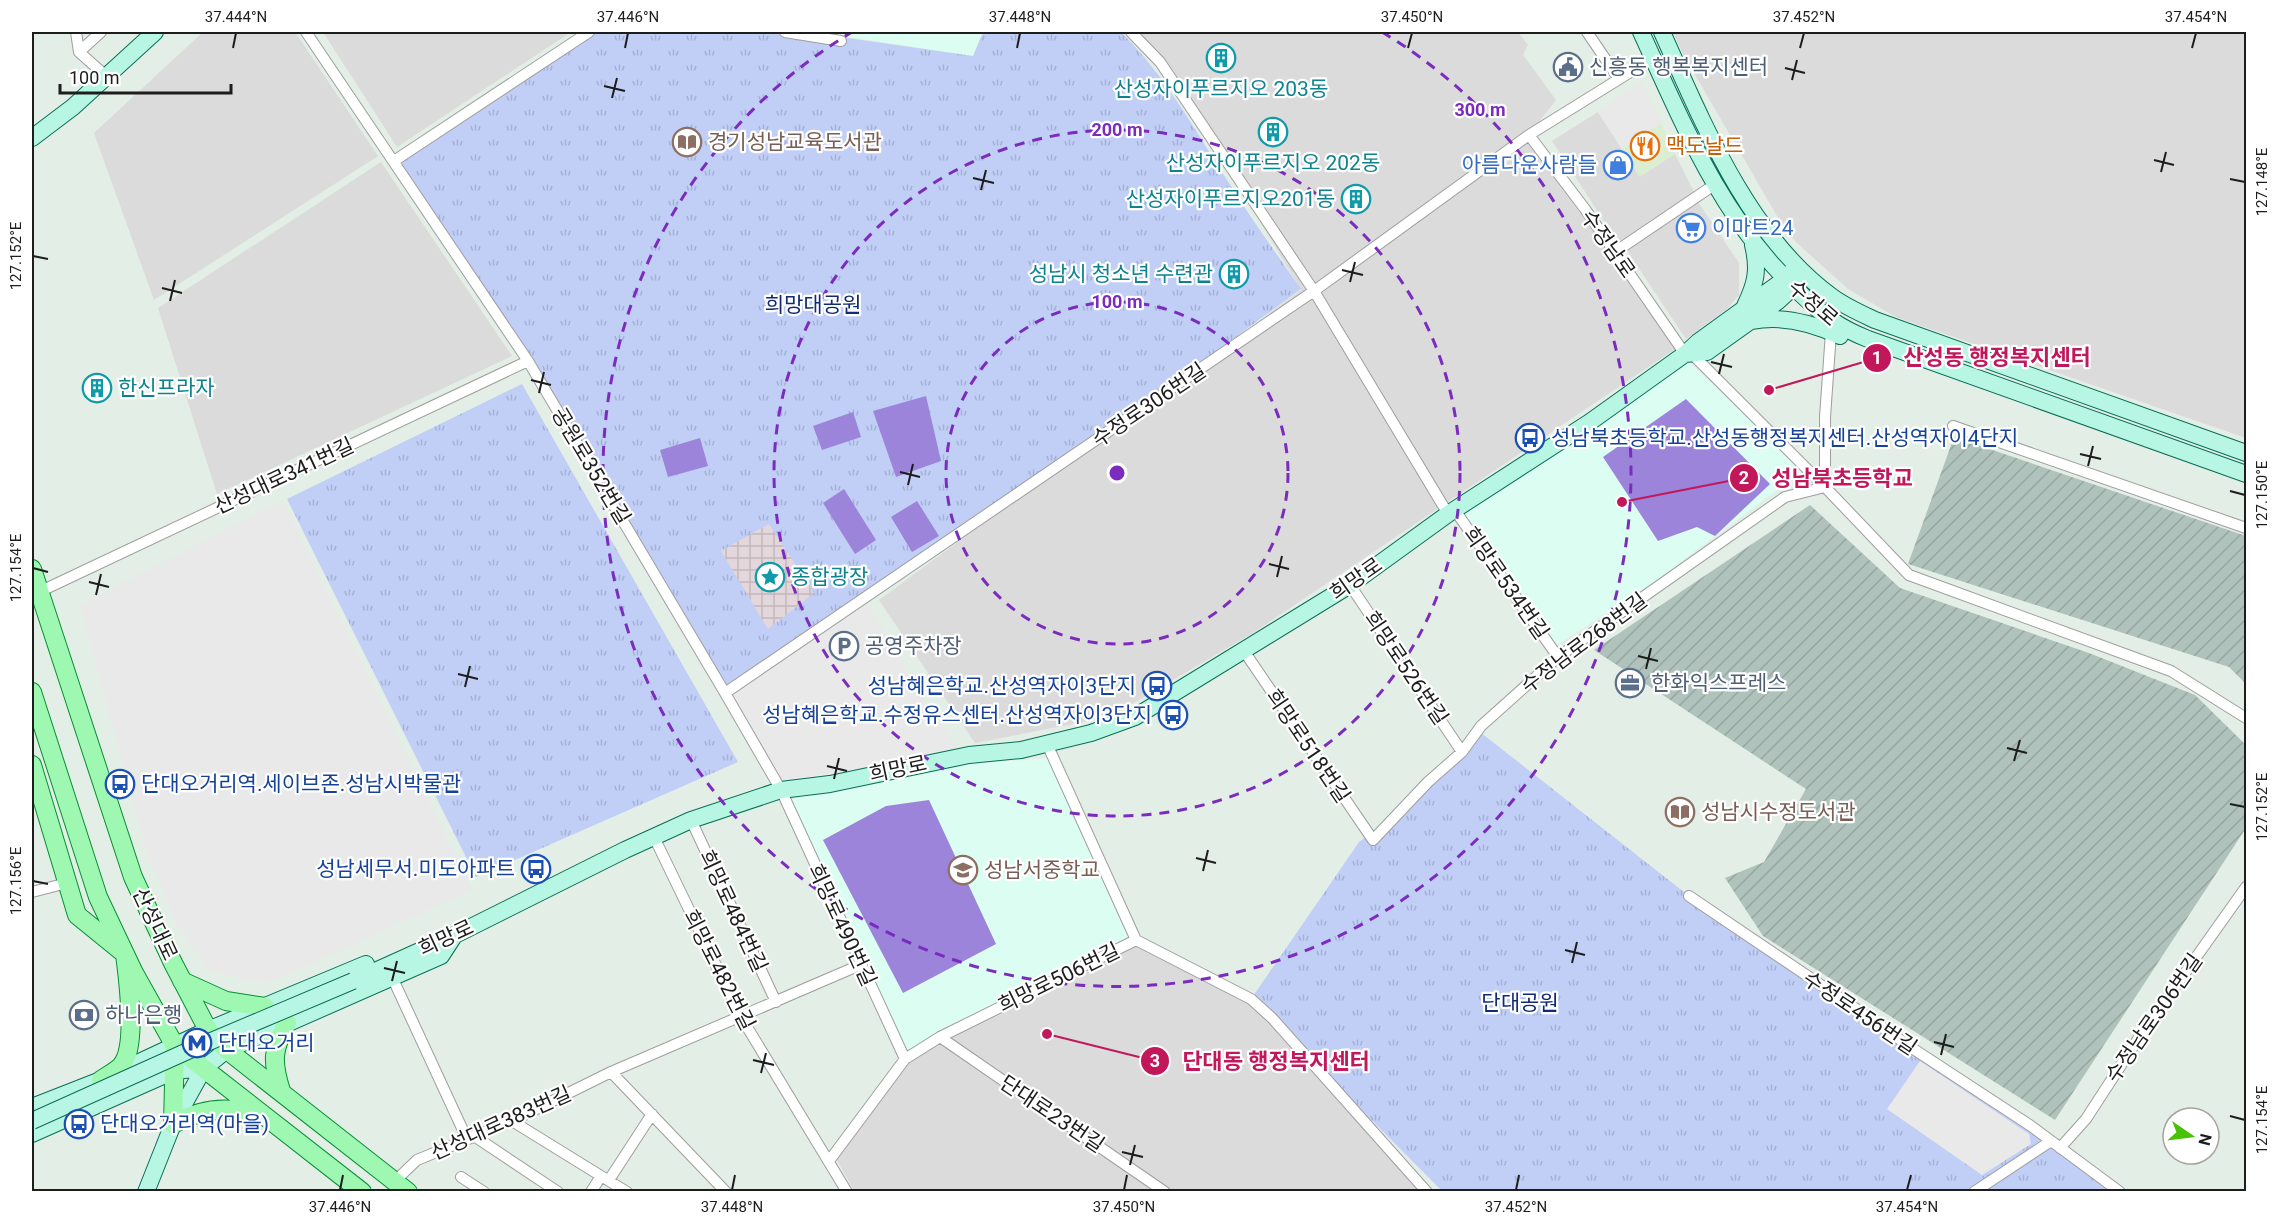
<svg xmlns="http://www.w3.org/2000/svg" width="2278" height="1223" font-family="Roboto,'Noto Sans KR',sans-serif">
	<style>
		.residential { fill: #dadbda }
		.commercial { fill: #dbeed2 }
		.education { fill: #dcfdf2 }
		.construction { fill: url(#construction-furrows) }
		.park { fill: url(#park-tufts) }
		.pitch { fill: #9b84da }
		.parking { fill: #e9e9e9 }
		.plaza { fill: url(#plaza-grid) }
		.lines { fill: none; stroke-linecap: round; stroke-linejoin: round }
		.street-casing { stroke: #9e9e9e; stroke-width: 12 }
		.secondary-casing { stroke: #096e56; stroke-width: 18 }
		.primary-casing { stroke: #068f33; stroke-width: 20 }
		.street { stroke: #fff; stroke-width: 10 }
		.secondary { stroke: #b8f6e4; stroke-width: 16 }
		.primary { stroke: #9ef8b2; stroke-width: 18 }
		.secondary-bridge-casing { stroke: #096e56; stroke-width: 18; stroke-linecap: butt }
		.secondary-bridge { stroke: #b8f6e4; stroke-width: 16 }
		.ticks { fill: none; stroke: #1d1d1d; stroke-width: 2 }
		.ring { fill: none; stroke: #7b2cbf; stroke-width: 3; stroke-dasharray: 10 8 }
		.labels { text-anchor: middle; stroke-width: 4.5; stroke-linejoin: round; paint-order: stroke }
		.service-label { font-size: 21px; fill: #4e5e75; stroke: #fff; text-anchor: start }
		.culture-label { font-size: 21px; fill: #0d838f; stroke: #fff }
		.education-label { font-size: 21px; fill: #785e54; stroke: #fff; text-anchor: start }
		.food-label { font-size: 21px; fill: #c56008; stroke: #fff; text-anchor: start }
		.shop-label { font-size: 21px; fill: #366cbe; stroke: #fff; text-anchor: end }
		.street-label { font-size: 21px; fill: #1d1d1d; stroke: #fff }
		.park-label { font-size: 21px; fill: #102a76; stroke: #fff }
		.transit-label { font-size: 21px; fill: #164399; stroke: #fff; text-anchor: start }
		.centre { fill: #7b2cbf; stroke: #fff; stroke-width: 3 }
		.ring-label { font-size: 18px; text-anchor: middle; font-weight: bold; fill: #7b2cbf; stroke: #fff; stroke-width: 4.5; stroke-linejoin: round; paint-order: stroke }
		.leader { fill: none; stroke: #c2185b; stroke-width: 2 }
		.callout-dot { fill: #c2185b; stroke: #fff; stroke-width: 2 }
		.mark-label { font-size: 18px; text-anchor: middle; font-weight: bold; fill: #fff }
		.callout-label { font-size: 22px; text-anchor: middle; font-weight: bold; fill: #c2185b; stroke: #fff; stroke-width: 4.5; stroke-linejoin: round; paint-order: stroke }
		.neatline { fill: none; stroke: #1d1d1d; stroke-width: 2 }
		.ticks-label { font-size: 15px; text-anchor: middle; fill: #1d1d1d }
	</style>
	<defs>
		<pattern id="construction-furrows" width="10" height="10" patternUnits="userSpaceOnUse" patternTransform="scale(1.5)"><rect width="10" height="10" fill="#afc2bb"/><path d="M-1 1l2-2M0 10L10 0M9 11l2-2" fill="none" stroke="#96a6a0"/></pattern>
		<pattern id="park-tufts" width="24" height="20" patternUnits="userSpaceOnUse" patternTransform="scale(1.5)"><rect width="24" height="20" fill="#c1cff7"/><path d="M3 7l-1-3M5 7V3M7 7l1-3M15 17l-1-3M17 17v-4M19 17l1-3" fill="none" stroke="#a5b1d3"/></pattern>
		<pattern id="plaza-grid" width="8" height="8" patternUnits="userSpaceOnUse" patternTransform="scale(1.5)"><rect width="8" height="8" fill="#e3d7db"/><path d="M0 4h8M4 0v8" fill="none" stroke="#c2b8bc"/></pattern>
	</defs>
	<rect width="100%" height="100%" fill="#e3eee6"/>
	<!-- residential -->
	<path class="residential" d="M203 32H295L378 156 154 300 94 133Z
		M323 32H571L397 147Z
		M1138 32H1518L1528 45 1523 55 1556 100 1529 135 1546 164 1675 349 1253 633 1110 717 975 743 879 600 1301 290 1160 54Z
		M1673 32H2246V438L1896 317 1848 289 1796 242 1780 221 1683 54Z
		M1598 112 1639 176 1675 154 1695 194 1619 244 1552 141Z
		M381 162 512 356 217 494 158 308Z
		M1698 202 1739 263V295L1727 309 1686 339 1626 249Z
		M1136 940 1251 999 1427 1191H854L836 1158 905 1059Z"/>
	<!-- commercial -->
	<path class="commercial" d="M1642 81 1675 154 1640 177 1598 112Z"/>
	<!-- education -->
	<path class="education" d="M816 32H983L973 56Z
		M1687 360 1804 470 1651 584 1557 645 1461 517Z
		M1051 758 1136 940 940 1037 907 1050 789 801 830 784 965 764Z"/>
	<!-- construction -->
	<path class="construction" d="M1954 437 2246 536V684L2229 667 1908 564Z
		M1810 505 1900 588 2089 653 2195 695 2246 745V828L2055 1120 1763 936 1725 878 1764 862 1806 789 1594 650Z"/>
	<!-- park -->
	<path class="park" d="M592 32H806L973 56 983 32H1121C1166 77 1193 127 1227 180 1250 217 1276 253 1301 289L1184 375 726 687 399 162Z
		M522 384 738 762 476 877 287 499Z
		M1480 732 1689 896 2060 1148 2110 1191H1442L1251 999 1359 842 1394 815Z"/>
	<!-- pitch -->
	<path class="pitch" d="M926 396 941 461 896 477 873 411Z
		M1686 399 1770 484 1715 536 1697 527 1658 541 1603 457Z
		M853 412 861 437 822 450 813 426Z
		M700 438 708 466 668 477 660 450Z
		M844 489 876 540 855 554 823 503Z
		M917 501 939 536 912 552 891 517Z
		M929 800 996 944 903 993 823 840 886 806Z"/>
	<!-- parking -->
	<path class="parking" d="M1642 81 1661 123 1622 149 1598 112Z
		M283 501 472 890 269 983 210 971 176 922 147 851 80 605Z
		M865 599 932 712 960 752 785 784 725 693Z
		M1920 1061 2029 1134 2031 1144 1982 1175 1887 1109Z"/>
	<!-- plaza -->
	<path class="plaza" d="M769 524 814 593 768 629 721 551Z"/>
	<g class="lines">
		<!-- street casing -->
		<g class="street-casing">
			<path id="street" d="M76 32 79 52 107 77
				M306 32 528 361 725 693 781 790 905 1059
				M785 32 841 41
				M1587 32 1619 79
				M79 52 101 32
				M1529 135 1585 209 1685 354
				M394 161 589 32
				M1615 252 1714 185
				M1692 354 1825 487 1909 575 2171 671 2246 718
				M1953 426 2246 528
				M1454 509 1558 657
				M1448 514 1314 291 1529 135 1653 58
				M1350 585 1462 752
				M39 592 528 361
				M1244 651 1373 840 1428 782 1462 752 1481 726 1558 657 1785 497 1825 487V417L1831 332
				M725 693 1314 291 1160 62 1131 32
				M691 820 776 1002
				M654 837 741 1017 847 1192
				M32 892 67 883
				M1689 896 1849 1004 1912 1048 2031 1126 2120 1192
				M1136 940 1251 999 1272 1018 1427 1192
				M392 977 467 1139
				M940 1037 1165 1192
				M611 1072 726 1192
				M512 1121 627 1192
				M474 1136 558 1192
				M2060 1148 2086 1119 2138 1039 2246 887
				M829 1161 905 1059 940 1037 1136 940 1047 744
				M461 1177 484 1192
				M609 1180 652 1114
				M395 1181 417 1160 512 1121 611 1072 860 965
				M591 1192 601 1176
				M1974 1192 2051 1141"/>
		</g>
		<!-- secondary casing -->
		<g class="secondary-casing">
			<path id="secondary" d="M1641 32C1684 126 1723 222 1801 294 1824 316 1838 327 1868 339L2246 474
				M1662 32C1703 123 1748 235 1831 296 1844 306 1860 313 1875 320L2246 453
				M32 138 73 107 155 32
				M1745 306C1756 283 1759 270 1753 245
				M1752 321C1782 315 1812 323 1840 336
				M1685 354 1707 352 1777 302 1801 280
				M353 981 455 935 625 850 691 820 781 790 830 784 969 755 1021 750 1091 733 1135 717 1350 585 1448 514 1590 422 1685 354 1698 342 1785 279 1797 266
				M32 1107 101 1080 208 1030 366 964
				M32 1134 174 1071 204 1068
				M146 1192 173 1124 204 1068 227 1050 441 956 454 936"/>
		</g>
		<!-- primary casing -->
		<g class="primary-casing">
			<path id="primary" d="M32 569 133 877 173 963 208 1030 227 1050 408 1192
				M32 692 98 897 134 973 175 1046 362 1192
				M32 765 77 915 125 954C128 979 138 1047 121 1066 116 1071 107 1076 101 1080
				M182 981 226 1001 265 1007
				M175 1046 173 1124C200 1109 229 1105 258 1116
				M281 1091C272 1062 272 1050 287 1023"/>
		</g>
		<!-- street -->
		<use href="#street" class="street"/>
		<!-- secondary -->
		<use href="#secondary" class="secondary"/>
		<!-- primary -->
		<use href="#primary" class="primary"/>
		<!-- secondary-bridge casing -->
		<g class="secondary-bridge-casing">
			<path id="secondary-bridge" d="M32 1121 190 1050 353 981"/>
		</g>
		<!-- secondary-bridge -->
		<use href="#secondary-bridge" class="secondary-bridge"/>
	</g>
	<!-- ticks -->
	<path class="ticks" d="M233 48 236 33M625 48 628 33M1017 48 1020 33M1408 48 1412 33M1800 48 1804 33M2192 48 2196 33M1785 68 1805 73M1792 80 1797 60M604 86 625 91M612 98 617 78M2154 160 2174 165M2161 172 2166 152M973 178 994 183M2230 179 2245 182M981 190 986 170M33 256 48 259M1342 270 1363 275M1350 282 1355 262M162 288 182 293M170 301 175 280M1711 362 1732 367M1719 374 1724 354M531 380 551 385M539 393 544 372M2080 454 2101 459M2088 466 2093 446M900 472 920 477M908 485 913 464M2230 491 2245 495M1269 564 1289 569M33 568 48 572M1277 577 1282 556M89 582 109 587M96 595 101 574M1638 656 1658 661M1646 669 1651 648M458 674 478 679M465 687 470 666M2007 748 2027 753M2014 761 2020 740M827 766 847 771M834 779 839 758M2230 804 2245 807M1196 858 1216 863M1203 871 1208 850M33 881 48 884M1565 950 1585 955M1572 963 1577 942M384 968 405 973M392 981 397 961M1934 1042 1954 1047M1941 1055 1946 1034M753 1060 774 1065M761 1073 766 1053M2230 1116 2245 1120M1122 1152 1143 1157M1130 1165 1135 1145M340 1190 343 1175M732 1190 735 1175M1124 1190 1127 1175M1516 1190 1519 1175M1907 1190 1911 1175"/>
	<!-- distance rings -->
	<g class="ring">
		<circle cx="1117" cy="473" r="171"/>
		<circle cx="1117" cy="473" r="343"/>
		<path d="M1382 32A514 514 0 1 1 852 32"/>
	</g>
	<!-- icons -->
	<defs>
		<g id="building-ring" transform="scale(1.5)"><circle r="9.5" fill="#fff" stroke="#0f9aa8" stroke-width="1.5"/><path d="M-4-6H4V6H1V3H-1V6H-4ZM-2.5-4.3h1.7v1.8h-1.7ZM.8-4.3h1.7v1.8H.8ZM-2.5-1h1.7V.8h-1.7ZM.8-1h1.7V.8H.8Z" fill="#0f9aa8"/></g>
		<g id="civic-ring" transform="scale(1.5)"><circle r="9.5" fill="#fff" stroke="#5c6f8a" stroke-width="1.5"/><path d="M-.6-6.5H3V-4.5H.6V-3L4-1V1h2V6H-6V1h2V-1L-.6-3ZM-1.2 2.5V6h2.4V2.5Z" fill="#5c6f8a"/></g>
		<g id="library-ring" transform="scale(1.5)"><circle r="9.5" fill="#fff" stroke="#8d6e63" stroke-width="1.5"/><path d="M-6-4Q-3-5.5-.7-3.5V5Q-3 3-6 4ZM6-4Q3-5.5 .7-3.5V5Q3 3 6 4Z" fill="#8d6e63"/></g>
		<g id="restaurant-ring" transform="scale(1.5)"><circle r="9.5" fill="#fff" stroke="#e8710a" stroke-width="1.5"/><path d="M-5-6h1v4h1v-4h1v4h1v-4h1v5L-1.5 .5V6h-2V.5L-5-1ZM5-6V6H3V1.5H1.5Q1.5-4 5-6Z" fill="#e8710a"/></g>
		<g id="shop-ring" transform="scale(1.5)"><circle r="9.5" fill="#fff" stroke="#3f7fe0" stroke-width="1.5"/><path d="M-5-2.5h2.3a2.7 3.5 0 0 1 5.4 0H5L5.5 6h-11ZM-1.5-2.5h3a1.5 2.3 0 0 0-3 0Z" fill="#3f7fe0"/></g>
		<g id="supermarket-ring" transform="scale(1.5)"><circle r="9.5" fill="#fff" stroke="#3f7fe0" stroke-width="1.5"/><path d="M-6-5.5h2.5l.6 2H6L4.5 2H-2.5L-4.4-4H-6ZM-1.5 3.2a1.3 1.3 0 1 0 .1 0ZM3 3.2a1.3 1.3 0 1 0 .1 0Z" fill="#3f7fe0"/></g>
		<g id="bus-ring" transform="scale(1.5)"><circle r="9.5" fill="#fff" stroke="#1a4fb4" stroke-width="1.5"/><path d="M-5-6H5V4H4V6H2V4H-2V6H-4V4H-5ZM-3.5-4V0h7V-4ZM-3.5 1.2v1.5H-2V1.2ZM2 1.2v1.5H3.5V1.2Z" fill="#1a4fb4"/></g>
		<g id="sight-ring" transform="scale(1.5)"><circle r="9.5" fill="#fff" stroke="#0f9aa8" stroke-width="1.5"/><path d="M0-6L1.8-2.2L6-1.7L2.9 1.2L3.7 5.4L0 3.3L-3.7 5.4L-2.9 1.2L-6-1.7L-1.8-2.2Z" fill="#0f9aa8"/></g>
		<g id="parking-ring" transform="scale(1.5)"><circle r="9.5" fill="#fff" stroke="#5c6f8a" stroke-width="1.5"/><path d="M-3.5-5.5H1a3.5 3.5 0 0 1 0 7H-1V5.5H-3.5ZM-1-3.4V-.6H.8a1.4 1.4 0 0 0 0-2.8Z" fill="#5c6f8a"/></g>
		<g id="office-ring" transform="scale(1.5)"><circle r="9.5" fill="#fff" stroke="#5c6f8a" stroke-width="1.5"/><path d="M-6-3h4V-5.5h4V-3h4V5H-6ZM-1-4.5V-3h2v-1.5ZM-6 0V1H6V0Z" fill="#5c6f8a"/></g>
		<g id="school-ring" transform="scale(1.5)"><circle r="9.5" fill="#fff" stroke="#8d6e63" stroke-width="1.5"/><path d="M0-5L7-2L0 1L-7-2ZM-4 1L0 2.5L4 1V4Q0 6-4 4Z" fill="#8d6e63"/></g>
		<g id="bank-ring" transform="scale(1.5)"><circle r="9.5" fill="#fff" stroke="#5c6f8a" stroke-width="1.5"/><path d="M-6-4H6V4H-6ZM0-2.3a2.3 2.3 0 1 0 0 4.6a2.3 2.3 0 1 0 0-4.6Z" fill="#5c6f8a"/></g>
		<g id="metro-ring" transform="scale(1.5)"><circle r="9.5" fill="#fff" stroke="#1a4fb4" stroke-width="1.5"/><path d="M-5.5 5V-5H-3L0 0L3-5H5.5V5H3V-.5L0 4L-3-.5V5Z" fill="#1a4fb4"/></g>
	</defs>
	<g fill-rule="evenodd">
		<use href="#building-ring" x="1221" y="58"/>
		<use href="#civic-ring" x="1568" y="67"/>
		<use href="#building-ring" x="1273" y="132"/>
		<use href="#library-ring" x="687" y="142"/>
		<use href="#restaurant-ring" x="1645" y="146"/>
		<use href="#shop-ring" x="1618" y="165"/>
		<use href="#building-ring" x="1356" y="199"/>
		<use href="#supermarket-ring" x="1691" y="228"/>
		<use href="#building-ring" x="1234" y="274"/>
		<use href="#building-ring" x="97" y="388"/>
		<use href="#bus-ring" x="1530" y="438"/>
		<use href="#sight-ring" x="770" y="577"/>
		<use href="#parking-ring" x="844" y="646"/>
		<use href="#office-ring" x="1630" y="683"/>
		<use href="#bus-ring" x="1157" y="686"/>
		<use href="#bus-ring" x="1173" y="715"/>
		<use href="#bus-ring" x="120" y="784"/>
		<use href="#library-ring" x="1680" y="812"/>
		<use href="#bus-ring" x="536" y="869"/>
		<use href="#school-ring" x="963" y="870"/>
		<use href="#bank-ring" x="84" y="1015"/>
		<use href="#metro-ring" x="197" y="1043"/>
		<use href="#bus-ring" x="79" y="1124"/>
	</g>
	<g class="labels">
		<!-- service labels -->
		<g class="service-label">
			<text x="1589" y="74">신흥동 행복복지센터</text>
			<text x="865" y="653">공영주차장</text>
			<text x="1651" y="690">한화익스프레스</text>
			<text x="105" y="1022">하나은행</text>
		</g>
		<!-- culture labels -->
		<g class="culture-label">
			<text x="1221" y="96">산성자이푸르지오 203동</text>
			<text x="1273" y="170">산성자이푸르지오 202동</text>
			<text x="1335" y="206" text-anchor="end">산성자이푸르지오201동</text>
			<text x="1213" y="281" text-anchor="end">성남시 청소년 수련관</text>
			<text x="118" y="395" text-anchor="start">한신프라자</text>
			<text x="791" y="584" text-anchor="start">종합광장</text>
		</g>
		<!-- education labels -->
		<g class="education-label">
			<text x="708" y="149">경기성남교육도서관</text>
			<text x="1701" y="819">성남시수정도서관</text>
			<text x="984" y="877">성남서중학교</text>
		</g>
		<!-- food labels -->
		<g class="food-label">
			<text x="1666" y="153">맥도날드</text>
		</g>
		<!-- shop labels -->
		<g class="shop-label">
			<text x="1597" y="172">아름다운사람들</text>
			<text x="1712" y="235" text-anchor="start">이마트24</text>
		</g>
		<!-- street labels -->
		<g class="street-label">
			<text transform="translate(1608 244) rotate(55)" y="7">수정남로</text>
			<text transform="translate(1813 303) rotate(41)" y="7">수정로</text>
			<text transform="translate(1149 405) rotate(-34)" y="7">수정로306번길</text>
			<text transform="translate(591 466) rotate(59)" y="7">공원로352번길</text>
			<text transform="translate(284 476) rotate(-25)" y="7">산성대로341번길</text>
			<text transform="translate(1356 579) rotate(-35)" y="7">희망로</text>
			<text transform="translate(1506 583) rotate(55)" y="7">희망로534번길</text>
			<text transform="translate(1584 643) rotate(-37)" y="7">수정남로268번길</text>
			<text transform="translate(1406 668) rotate(56)" y="7">희망로526번길</text>
			<text transform="translate(1308 746) rotate(56)" y="7">희망로518번길</text>
			<text transform="translate(898 769) rotate(-12)" y="7">희망로</text>
			<text transform="translate(733 911) rotate(65)" y="7">희망로484번길</text>
			<text transform="translate(155 924) rotate(65)" y="7">산성대로</text>
			<text transform="translate(842 925) rotate(65)" y="7">희망로490번길</text>
			<text transform="translate(446 938) rotate(-25)" y="7">희망로</text>
			<text transform="translate(719 970) rotate(63)" y="7">희망로482번길</text>
			<text transform="translate(1059 978) rotate(-26)" y="7">희망로506번길</text>
			<text transform="translate(1860 1013) rotate(34)" y="7">수정로456번길</text>
			<text transform="translate(2154 1018) rotate(-55)" y="7">수정남로306번길</text>
			<text transform="translate(1052 1114) rotate(34)" y="7">단대로23번길</text>
			<text transform="translate(501 1123) rotate(-24)" y="7">산성대로383번길</text>
		</g>
		<!-- park labels -->
		<g class="park-label">
			<text x="813" y="312">희망대공원</text>
			<text x="1520" y="1010">단대공원</text>
		</g>
		<!-- transit labels -->
		<g class="transit-label">
			<text x="1551" y="445">성남북초등학교.산성동행정복지센터.산성역자이4단지</text>
			<text x="1136" y="693" text-anchor="end">성남혜은학교.산성역자이3단지</text>
			<text x="1152" y="722" text-anchor="end">성남혜은학교.수정유스센터.산성역자이3단지</text>
			<text x="141" y="791">단대오거리역.세이브존.성남시박물관</text>
			<text x="515" y="876" text-anchor="end">성남세무서.미도아파트</text>
			<text x="218" y="1050">단대오거리</text>
			<text x="100" y="1131">단대오거리역(마을)</text>
		</g>
	</g>
	<circle cx="1117" cy="473" r="9" class="centre"/>
	<g class="ring-label">
		<text x="1480" y="116">300 m</text>
		<text x="1117" y="136">200 m</text>
		<text x="1117" y="308">100 m</text>
	</g>
	<!-- callouts -->
	<path class="leader" d="M1769 390L1877 358M1622 502L1744 478M1047 1034L1155 1061"/>
	<g class="callout-dot">
		<circle cx="1769" cy="390" r="6"/>
		<circle cx="1622" cy="502" r="6"/>
		<circle cx="1047" cy="1034" r="6"/>
		<circle cx="1877" cy="358" r="15"/>
		<circle cx="1744" cy="478" r="15"/>
		<circle cx="1155" cy="1061" r="15"/>
	</g>
	<g class="mark-label">
		<text x="1877" y="364">1</text>
		<text x="1744" y="484">2</text>
		<text x="1155" y="1067">3</text>
	</g>
	<g class="callout-label">
		<text x="1997" y="365">산성동 행정복지센터</text>
		<text x="1842" y="486">성남북초등학교</text>
		<text x="1276" y="1069">단대동 행정복지센터</text>
	</g>
	<!-- border -->
	<rect width="2278" height="1223" fill="none" stroke="#ffffff" stroke-width="66"/>
	<!-- north arrow -->
	<g transform="translate(2191 1136) rotate(104)"><circle r="28" fill="#ffffff" stroke="#a5a5a5" stroke-width="1.5"/>
	<path d="M0-4.5L10 22L0 15L-10 22Z" fill="#48c108"/>
	<text y="-9" font-size="16" font-weight="bold" text-anchor="middle" fill="#1d1d1d">N</text>
	</g>
	<!-- scale -->
	<path d="M60 84v9h171v-9" fill="none" stroke="#1d1d1d" stroke-width="3"/>
	<text x="69" y="84" font-size="18" fill="#1d1d1d" stroke="#ffffff" stroke-width="4.5" paint-order="stroke">100 m</text>
	<rect x="33" y="33" width="2212" height="1157" class="neatline"/>
	<g class="ticks-label">
		<text x="236" y="22">37.444°N</text>
		<text x="628" y="22">37.446°N</text>
		<text x="1020" y="22">37.448°N</text>
		<text x="1412" y="22">37.450°N</text>
		<text x="1804" y="22">37.452°N</text>
		<text x="2196" y="22">37.454°N</text>
		<text transform="translate(2262 182) rotate(-90)" y="5">127.148°E</text>
		<text transform="translate(16 256) rotate(-90)" y="5">127.152°E</text>
		<text transform="translate(2262 495) rotate(-90)" y="5">127.150°E</text>
		<text transform="translate(16 568) rotate(-90)" y="5">127.154°E</text>
		<text transform="translate(2262 807) rotate(-90)" y="5">127.152°E</text>
		<text transform="translate(16 881) rotate(-90)" y="5">127.156°E</text>
		<text transform="translate(2262 1120) rotate(-90)" y="5">127.154°E</text>
		<text x="340" y="1212">37.446°N</text>
		<text x="732" y="1212">37.448°N</text>
		<text x="1124" y="1212">37.450°N</text>
		<text x="1516" y="1212">37.452°N</text>
		<text x="1907" y="1212">37.454°N</text>
	</g>
</svg>
